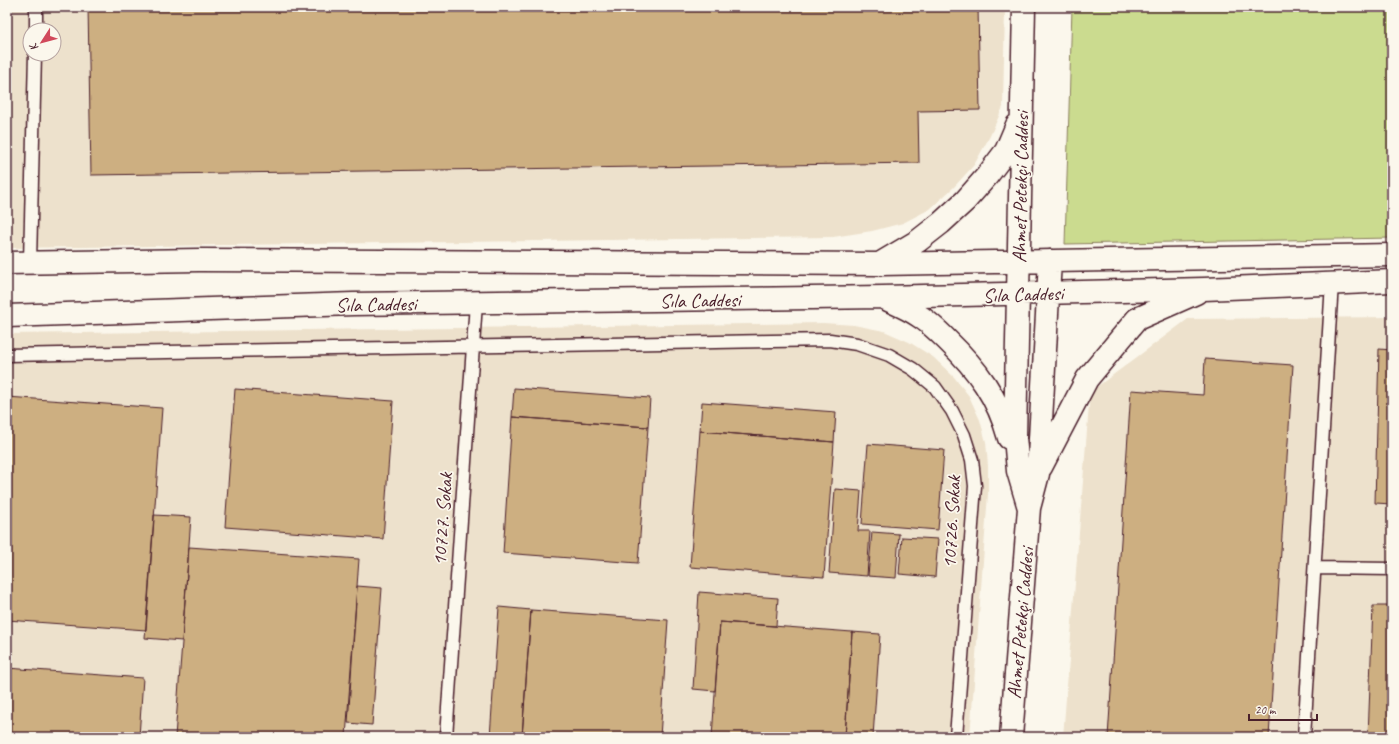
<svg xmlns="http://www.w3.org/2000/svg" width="1399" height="744" font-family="Caveat,sans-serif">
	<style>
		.built { fill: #ede1cc; fill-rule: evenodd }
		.green { fill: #cbdb8f; stroke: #8a7d5d }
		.building { fill: #cdaf81; stroke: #4a1f2b }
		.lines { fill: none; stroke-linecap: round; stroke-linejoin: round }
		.service-casing { stroke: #4a1f2b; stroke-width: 15 }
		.tertiary-casing { stroke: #4a1f2b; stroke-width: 25 }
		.service { stroke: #fbf7ec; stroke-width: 12 }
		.tertiary { stroke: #fbf7ec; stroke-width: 22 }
		.labels { text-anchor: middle; stroke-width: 3.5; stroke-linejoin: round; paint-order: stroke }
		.street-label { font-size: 20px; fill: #4a1f2b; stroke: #fbf7ec }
	</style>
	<rect width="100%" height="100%" fill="#fbf7ec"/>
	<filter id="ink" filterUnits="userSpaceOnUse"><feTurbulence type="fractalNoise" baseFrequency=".025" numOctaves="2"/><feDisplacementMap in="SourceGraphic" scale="8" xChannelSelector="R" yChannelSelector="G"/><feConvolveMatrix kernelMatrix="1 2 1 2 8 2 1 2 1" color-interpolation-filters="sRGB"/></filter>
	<g filter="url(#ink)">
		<!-- built -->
		<path class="built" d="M7 7H1005L1003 107 990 136 974 165 954 187 930 209 903 223 872 231 833 237 7 248ZM30 30H54V54H30Z
			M1392 317V737H1063L1090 392 1188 319Z
			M823 323 854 325 884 331 909 342 933 357 954 377 969 396 980 420 986 442 988 466V494L970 737H7V334Z"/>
		<!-- green -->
		<path class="green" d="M1072 7H1392V238L1065 244Z"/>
		<!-- building -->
		<path class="building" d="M88 7H978L980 110 918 111 919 163 91 175Z
			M1379 349 1392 350V504L1375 503Z
			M1205 359 1293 365 1269 737H1108L1131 390 1203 395Z
			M514 388 650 398 648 427 512 417Z
			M235 389 393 401 383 539 225 527Z
			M7 397 162 408 146 630 7 620Z
			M702 402 836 412 834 442 700 431Z
			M512 417 648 427 638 563 503 553Z
			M700 431 834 442 824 577 690 567Z
			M868 444 944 450 938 530 862 524Z
			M835 489 861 491 858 531H870L867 576 829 573Z
			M154 515 191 517 182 641 145 638Z
			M872 532 899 534 896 578 868 576Z
			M902 537 938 539 935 577 899 574Z
			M189 547 359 559 346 737H175Z
			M357 586 382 588 372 725 348 723Z
			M699 592 778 598 776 626 720 622 715 691 693 689Z
			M1373 606H1392V737H1368Z
			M499 607 531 610 522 737H490Z
			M531 610 668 620 660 737H522Z
			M720 622 852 632 845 737H712Z
			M852 632 880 634 873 737H845Z
			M7 668 143 678 139 737H7Z"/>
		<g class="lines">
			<!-- service casing -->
			<g class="service-casing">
				<path id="service" d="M36 30V7
					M30 262 35 54
					M7 355 830 340 857 344 889 355 913 369 935 387 952 411 964 435 972 460 975 486 956 737
					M1315 568 1392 569
					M446 737 476 303
					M1304 737 1332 283"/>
			</g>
			<!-- tertiary casing -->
			<g class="tertiary-casing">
				<path id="tertiary" d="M1024 7 1015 437 1018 471 1029 508
					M7 263 199 260 880 264 1392 255
					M881 263 918 241 941 223 965 201 987 176 1006 151 1017 125
					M886 299C897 304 909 309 919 316 929 322 939 332 947 340 977 369 998 397 1009 438
					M7 316 353 304 883 297 1204 289 1392 281
					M1041 467 1087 379 1137 319 1196 293
					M1011 737 1029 508 1038 474 1050 261"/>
			</g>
			<!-- service -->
			<use href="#service" class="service"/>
			<!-- tertiary -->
			<use href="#tertiary" class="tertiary"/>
		</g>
	</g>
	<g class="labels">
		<!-- street labels -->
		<g class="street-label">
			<text transform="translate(1020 187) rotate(-89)" y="7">Ahmet Petekçi Caddesi</text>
			<text transform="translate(1023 294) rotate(-2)" y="7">Sıla Caddesi</text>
			<text transform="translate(700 300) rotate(-1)" y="7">Sıla Caddesi</text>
			<text transform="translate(376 304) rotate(-1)" y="7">Sıla Caddesi</text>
			<text transform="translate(442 519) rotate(-86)" y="7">10727. Sokak</text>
			<text transform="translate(951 522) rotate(-87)" y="7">10726. Sokak</text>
			<text transform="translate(1020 623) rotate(-85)" y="7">Ahmet Petekçi Caddesi</text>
		</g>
	</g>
	<!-- margin -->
	<rect width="1399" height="744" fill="none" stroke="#fbf7ec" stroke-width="24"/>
	<rect x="12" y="12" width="1375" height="720" fill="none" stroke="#4a1f2b" stroke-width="1.5" filter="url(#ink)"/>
	<!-- north arrow -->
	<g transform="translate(42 42) rotate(234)"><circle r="19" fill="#fbf7ec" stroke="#b4a19f"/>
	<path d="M0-3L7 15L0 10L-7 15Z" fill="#d1495b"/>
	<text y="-6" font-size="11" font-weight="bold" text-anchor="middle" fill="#4a1f2b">K</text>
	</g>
	<!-- scale -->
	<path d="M1249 714v6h68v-6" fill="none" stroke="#4a1f2b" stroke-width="2"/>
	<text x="1255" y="714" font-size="12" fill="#4a1f2b" stroke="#fbf7ec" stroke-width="3" paint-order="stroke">20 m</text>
</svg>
